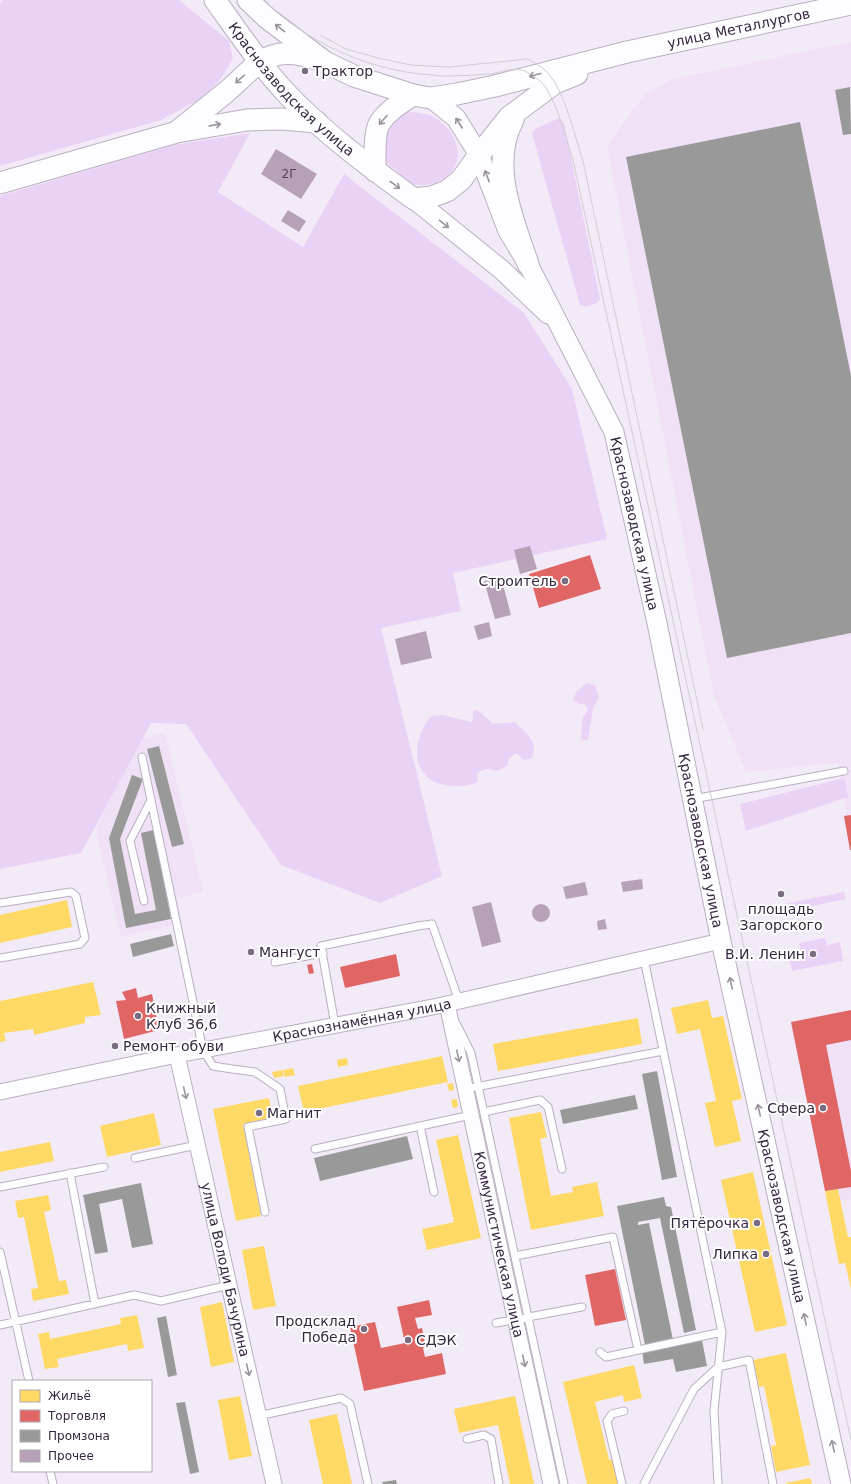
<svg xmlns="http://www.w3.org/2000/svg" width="851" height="1484" font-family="'DejaVu Sans',sans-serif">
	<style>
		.built { fill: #f0e1f7 }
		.green { fill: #ead2f7 }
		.homes { fill: #ffd966 }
		.shops { fill: #e06666 }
		.industry { fill: #999 }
		.building { fill: #b6a1b7 }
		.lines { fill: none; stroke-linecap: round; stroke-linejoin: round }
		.service-casing { stroke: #baafc0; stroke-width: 9 }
		.minor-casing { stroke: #baafc0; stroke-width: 17 }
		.tertiary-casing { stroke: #baafc0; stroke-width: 21 }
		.secondary-casing { stroke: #baafc0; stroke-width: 23 }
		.service { stroke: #fdfcfe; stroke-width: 7 }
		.minor { stroke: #fdfcfe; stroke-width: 15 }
		.tertiary { stroke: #fdfcfe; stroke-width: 19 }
		.secondary { stroke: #fdfcfe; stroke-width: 21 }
		.tram { stroke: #d0ccd2; stroke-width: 1 }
		.oneway { stroke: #9a929f }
		.poi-dot { fill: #796b80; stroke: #fff; stroke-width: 1.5 }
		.labels { text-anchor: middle; stroke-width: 4; stroke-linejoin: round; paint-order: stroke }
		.number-label { font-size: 12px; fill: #58465e }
		.street-label { font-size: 14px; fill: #382740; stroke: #fff }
		.poi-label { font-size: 14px; fill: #382740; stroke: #fff; text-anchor: start }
	</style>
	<rect width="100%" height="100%" fill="#f3eaf8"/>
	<!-- built -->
	<path class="built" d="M851 42V835L838 763 746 772 714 695 607 146 644 95 673 79Z
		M165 733 203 892 177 898 182 923 121 937 96 832 131 741Z
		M851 1025V1200L834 1201 798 1038Z"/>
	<!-- green -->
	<path class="green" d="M2 0H179L229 41 233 59 220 80 200 99 161 120 0 166V2Z
		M414 112C417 113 422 113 426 114 461 125 473 173 431 184 426 185 417 186 412 184 408 182 402 175 398 172 392 167 382 160 381 151 380 145 383 136 383 130L403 113Z
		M559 118 564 123 600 299C597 305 586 308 580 305L533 137 532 132 535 129Z
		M250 133 218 192 303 247 344 174 524 313 572 389 607 539 453 573 461 611 381 628 442 876 380 903 281 865 186 724 151 723 81 853 0 869V196L174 145Z
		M587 683 595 685 599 697 593 709 588 740H582L581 737 583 718 588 709 585 704H579L573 700 576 692Z
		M478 710 493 724 515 722C526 734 539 740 532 758L524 760 518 754H515L509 759 507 766 497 771C489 768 483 768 477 774L478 782C470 786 463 786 454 786 412 785 408 745 431 716L443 715 471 722 473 720V711Z
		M844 778 848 797 746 831 740 804Z
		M844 892 845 899 786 912 784 904Z
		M825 938 827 945 840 942 843 961 792 971 788 953 800 950 799 943Z"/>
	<!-- homes -->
	<path class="homes" d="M67 900 72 927 0 943V915Z
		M93 982 101 1015 85 1017V1023L34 1035 33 1029 4 1033 6 1041 0 1042V1001Z
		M708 1000 712 1018 723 1016 742 1099 732 1101 741 1141 715 1147 705 1103 716 1101 700 1029 677 1034 671 1008Z
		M638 1018 642 1044 498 1071 493 1044Z
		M442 1056 448 1082 304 1112 298 1086Z
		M347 1058 348 1065 338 1067 337 1060Z
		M293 1068 295 1075 285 1077 283 1070Z
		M282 1070 284 1076 274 1078 272 1072Z
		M453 1083 454 1090 449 1091 447 1084Z
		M269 1098 273 1118 243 1124 261 1216 236 1221 213 1109Z
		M457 1099 458 1107 453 1108 451 1100Z
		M541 1112 547 1137 540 1139 551 1196 573 1192 572 1187 597 1182 604 1216 531 1230 509 1118Z
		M154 1113 161 1145 107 1157 100 1126Z
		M458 1135 481 1238 427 1250 422 1229 454 1222 436 1140Z
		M50 1142 54 1161 0 1172V1152Z
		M753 1172 787 1325 755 1332 721 1180Z
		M838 1189 848 1237H851V1289L845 1263 839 1264 825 1191Z
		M48 1195 51 1210 44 1212 59 1281 66 1280 69 1294 33 1301 31 1289 38 1288 24 1217 18 1218 15 1201Z
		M264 1246 276 1306 253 1310 242 1250Z
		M222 1302 234 1362 211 1367 200 1307Z
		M137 1315 144 1348 128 1351 127 1344 57 1359 59 1367 45 1369 38 1334 49 1332 50 1339 121 1324 120 1318Z
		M786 1353 810 1465 776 1472 771 1446 776 1445 764 1386 759 1387 753 1360Z
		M634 1365 642 1398 624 1402 623 1395 595 1402 609 1460 614 1459 620 1484H587L563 1382Z
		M240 1396 252 1456 229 1460 218 1400Z
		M515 1396 534 1484H510L498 1425 459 1433 454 1409Z
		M337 1414 352 1484H323L309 1420Z
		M810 1478 812 1484H786V1483Z"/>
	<!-- shops -->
	<path class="shops" d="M590 555 601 589 539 608 529 574Z
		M851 815V850H850L844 816Z
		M396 954 400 976 345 988 340 967Z
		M312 964 314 973 309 974 307 965Z
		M136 988 138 998 152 994 159 1030 124 1039 116 1001 126 1000 122 992Z
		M851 1010V1040L826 1045 851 1171V1187L825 1191 791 1022Z
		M118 1043 119 1047 113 1049 111 1044Z
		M615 1269 626 1320 595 1326 585 1275Z
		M429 1300 432 1315 415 1318 418 1329 422 1328 426 1347 423 1348 425 1357 442 1353 446 1374 364 1391 350 1327 375 1322 381 1348 405 1343 397 1307Z"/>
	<!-- industry -->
	<path class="industry" d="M850 87 851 134 843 135 835 90Z
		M800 122 851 376V633L727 658 626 157Z
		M159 746 184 844 172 847 147 749Z
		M132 775 143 779 120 839 135 914 156 910 141 833 154 830 171 919 126 928 109 838Z
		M171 934 174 946 133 957 130 944Z
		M657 1071 677 1177 662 1180 642 1074Z
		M635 1095 638 1109 563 1124 560 1110Z
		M407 1136 413 1159 320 1181 314 1158Z
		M141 1183 153 1244 132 1248 122 1199 99 1204 108 1252 95 1254 83 1195Z
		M664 1197 666 1206 671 1207 696 1330 684 1333 660 1218 638 1222V1225L649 1223 673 1340 645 1345 617 1206Z
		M166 1316 177 1375 168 1377 157 1318Z
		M702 1340 707 1366 676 1372 673 1359 644 1364 642 1351Z
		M185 1402 199 1472 190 1474 176 1403Z
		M396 1480 397 1484H383L382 1482Z"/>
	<!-- building -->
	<path class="building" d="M276 149 317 174 301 199 261 174Z
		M288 210 306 221 299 232 281 221Z
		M530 546 537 569 520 574 514 550Z
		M501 577 511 615 495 619 484 581Z
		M489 622 492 636 478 640 474 626Z
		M426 631 432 658 401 665 395 639Z
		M642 879 643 889 623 892 621 882Z
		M585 882 588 895 566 899 563 887Z
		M491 902 501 942 482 947 472 907Z
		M532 913a9 9 0 1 1 18 0a9 9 0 1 1-18 0Z
		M605 919 607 929 598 930 597 921Z"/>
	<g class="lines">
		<!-- service casing -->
		<g class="service-casing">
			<path id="service" d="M142 757 203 1050 213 1066 232 1069 255 1072 280 1089 286 1119 248 1127 265 1212
				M693 799 844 771
				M144 901 130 841 151 800
				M0 903 71 892 76 896 85 938 80 944 0 958
				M644 959 722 1332 714 1411 718 1484
				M275 962 323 953
				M335 1025 321 946 418 926 432 924 459 1001
				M457 1025 471 1053 564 1484
				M465 1089 663 1051
				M484 1112 540 1100 548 1107 562 1169
				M420 1126 434 1192
				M315 1149 471 1115
				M135 1158 197 1145
				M70 1173 95 1304
				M0 1187 104 1167
				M0 1252 29 1381
				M515 1256 613 1237 638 1350
				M496 1323 582 1307
				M0 1325 134 1295 161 1301 229 1285
				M600 1352 606 1357 722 1332
				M258 1416 341 1398 350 1404 368 1484
				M467 1439 484 1435 491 1439 499 1484
				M50 1471 53 1484
				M622 1484 607 1421 612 1414 624 1411
				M644 1484 694 1389 718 1367 749 1360 773 1484"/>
		</g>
		<!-- minor casing -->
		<g class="minor-casing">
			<g id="minor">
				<path id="s1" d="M447 1004 551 1484"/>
				<path id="s2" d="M177 1055 274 1484"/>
				<path id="s3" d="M0 1092 177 1055 438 1006 721 941"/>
			</g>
		</g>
		<!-- tertiary casing -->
		<g class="tertiary-casing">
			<g id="tertiary">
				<path id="s4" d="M431 98 456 118 479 155 508 231 528 264 614 432 657 623 721 941 841 1484"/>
				<path d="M414 199 502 270 548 314"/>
			</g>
		</g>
		<!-- secondary casing -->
		<g class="secondary-casing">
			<g id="secondary">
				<path id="s5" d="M215 0C238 32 260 65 287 94 325 134 370 167 414 199L431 197 447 191 461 180 479 155 509 117 555 83 577 74"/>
				<path id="s6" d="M248 0 267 18 325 62 354 76 413 95 431 98 457 94 495 86 627 52 851 4"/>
				<path d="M513 120C489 165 513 219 528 264"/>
				<path d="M179 130C194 118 209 106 225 93 257 66 268 42 316 59"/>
				<path d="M375 171C375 160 374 133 379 124 387 111 401 103 413 95"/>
				<path d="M0 183 177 132 247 120 281 119 317 122"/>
			</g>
		</g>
		<!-- service -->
		<use href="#service" class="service"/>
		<!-- minor -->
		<use href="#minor" class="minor"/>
		<!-- tertiary -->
		<use href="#tertiary" class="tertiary"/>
		<!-- secondary -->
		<use href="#secondary" class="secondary"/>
		<!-- tram -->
		<path class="tram" d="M263 0C306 41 361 67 420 74 428 74 436 76 444 76 459 76 475 75 490 74 498 73 512 68 520 70 526 70 534 77 539 80 554 91 567 141 573 160L851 1440
			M320 35 346 49 378 58 411 65 449 67 528 59C534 63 541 66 546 71 564 88 575 137 583 161L703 729"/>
	</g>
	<!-- one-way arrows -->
	<defs><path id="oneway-shaft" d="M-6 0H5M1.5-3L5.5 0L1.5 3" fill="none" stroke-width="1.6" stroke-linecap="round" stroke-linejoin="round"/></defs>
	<g class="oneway">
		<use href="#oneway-shaft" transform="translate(280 28) rotate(-142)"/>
		<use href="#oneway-shaft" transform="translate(535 75) rotate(165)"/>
		<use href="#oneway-shaft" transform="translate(240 79) rotate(138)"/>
		<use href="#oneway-shaft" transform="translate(383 120) rotate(131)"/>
		<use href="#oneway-shaft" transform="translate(459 123) rotate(-123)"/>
		<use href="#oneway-shaft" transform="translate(215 125) rotate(-10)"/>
		<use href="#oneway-shaft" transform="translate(487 176) rotate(-111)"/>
		<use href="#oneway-shaft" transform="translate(395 185) rotate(36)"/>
		<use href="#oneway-shaft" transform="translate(444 224) rotate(39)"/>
		<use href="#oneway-shaft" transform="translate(731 983) rotate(-102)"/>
		<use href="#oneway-shaft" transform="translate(458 1056) rotate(78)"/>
		<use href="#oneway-shaft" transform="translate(185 1093) rotate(77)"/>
		<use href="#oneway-shaft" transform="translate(759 1110) rotate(-102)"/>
		<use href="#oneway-shaft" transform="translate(805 1319) rotate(-102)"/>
		<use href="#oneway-shaft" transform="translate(524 1361) rotate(78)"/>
		<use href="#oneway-shaft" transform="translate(248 1370) rotate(77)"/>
		<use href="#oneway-shaft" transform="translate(833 1446) rotate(-102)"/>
	</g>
	<!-- markers -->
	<g class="poi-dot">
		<circle cx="305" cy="71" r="4"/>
		<circle cx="565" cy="581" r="4"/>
		<circle cx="781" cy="894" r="4"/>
		<circle cx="251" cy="952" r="4"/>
		<circle cx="813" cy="954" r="4"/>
		<circle cx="138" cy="1016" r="4"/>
		<circle cx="115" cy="1046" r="4"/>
		<circle cx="823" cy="1108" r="4"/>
		<circle cx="259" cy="1113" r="4"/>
		<circle cx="757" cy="1223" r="4"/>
		<circle cx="766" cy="1254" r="4"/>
		<circle cx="364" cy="1329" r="4"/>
		<circle cx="408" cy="1340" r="4"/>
	</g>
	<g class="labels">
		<!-- number labels -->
		<g class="number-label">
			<text x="289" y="178">2Г</text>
		</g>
		<!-- street labels -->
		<g class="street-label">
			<text dy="5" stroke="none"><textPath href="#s6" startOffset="527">улица Металлургов</textPath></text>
			<text dy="5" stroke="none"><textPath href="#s5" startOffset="118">Краснозаводская улица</textPath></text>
			<text dy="5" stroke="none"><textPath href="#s4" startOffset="478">Краснозаводская улица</textPath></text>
			<text dy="5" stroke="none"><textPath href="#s4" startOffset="802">Краснозаводская улица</textPath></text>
			<text dy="5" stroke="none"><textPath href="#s3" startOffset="369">Краснознамённая улица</textPath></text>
			<text dy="5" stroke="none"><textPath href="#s4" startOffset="1186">Краснозаводская улица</textPath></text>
			<text dy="5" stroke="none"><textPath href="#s1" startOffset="246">Коммунистическая улица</textPath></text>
			<text dy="5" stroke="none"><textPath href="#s2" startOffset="220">улица Володи Бачурина</textPath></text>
		</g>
		<!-- poi labels -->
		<g class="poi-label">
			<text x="313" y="76">Трактор</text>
			<text x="557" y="586" text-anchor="end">Строитель</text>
			<text x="781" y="914" text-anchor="middle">площадь<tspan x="781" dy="16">Загорского</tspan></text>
			<text x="259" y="957">Мангуст</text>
			<text x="805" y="959" text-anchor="end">В.И. Ленин</text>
			<text x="146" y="1013">Книжный<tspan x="146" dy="16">Клуб 36,6</tspan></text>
			<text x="123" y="1051">Ремонт обуви</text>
			<text x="815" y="1113" text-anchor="end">Сфера</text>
			<text x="267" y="1118">Магнит</text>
			<text x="749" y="1228" text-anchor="end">Пятёрочка</text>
			<text x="758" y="1259" text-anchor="end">Липка</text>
			<text x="356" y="1326" text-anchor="end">Продсклад<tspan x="356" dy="16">Победа</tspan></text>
			<text x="416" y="1345">СДЭК</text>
		</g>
	</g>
	<!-- legend -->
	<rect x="12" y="1380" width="140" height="92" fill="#ffffff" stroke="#afa9b3"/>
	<rect x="20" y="1390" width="20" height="12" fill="#ffd966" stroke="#afa9b3"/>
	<text x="48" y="1400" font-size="12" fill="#382740">Жильё</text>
	<rect x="20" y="1410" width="20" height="12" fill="#e06666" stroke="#afa9b3"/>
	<text x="48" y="1420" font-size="12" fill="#382740">Торговля</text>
	<rect x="20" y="1430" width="20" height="12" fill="#999999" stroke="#afa9b3"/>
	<text x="48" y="1440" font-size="12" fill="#382740">Промзона</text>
	<rect x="20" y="1450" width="20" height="12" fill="#b6a1b7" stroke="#afa9b3"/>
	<text x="48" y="1460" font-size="12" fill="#382740">Прочее</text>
</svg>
